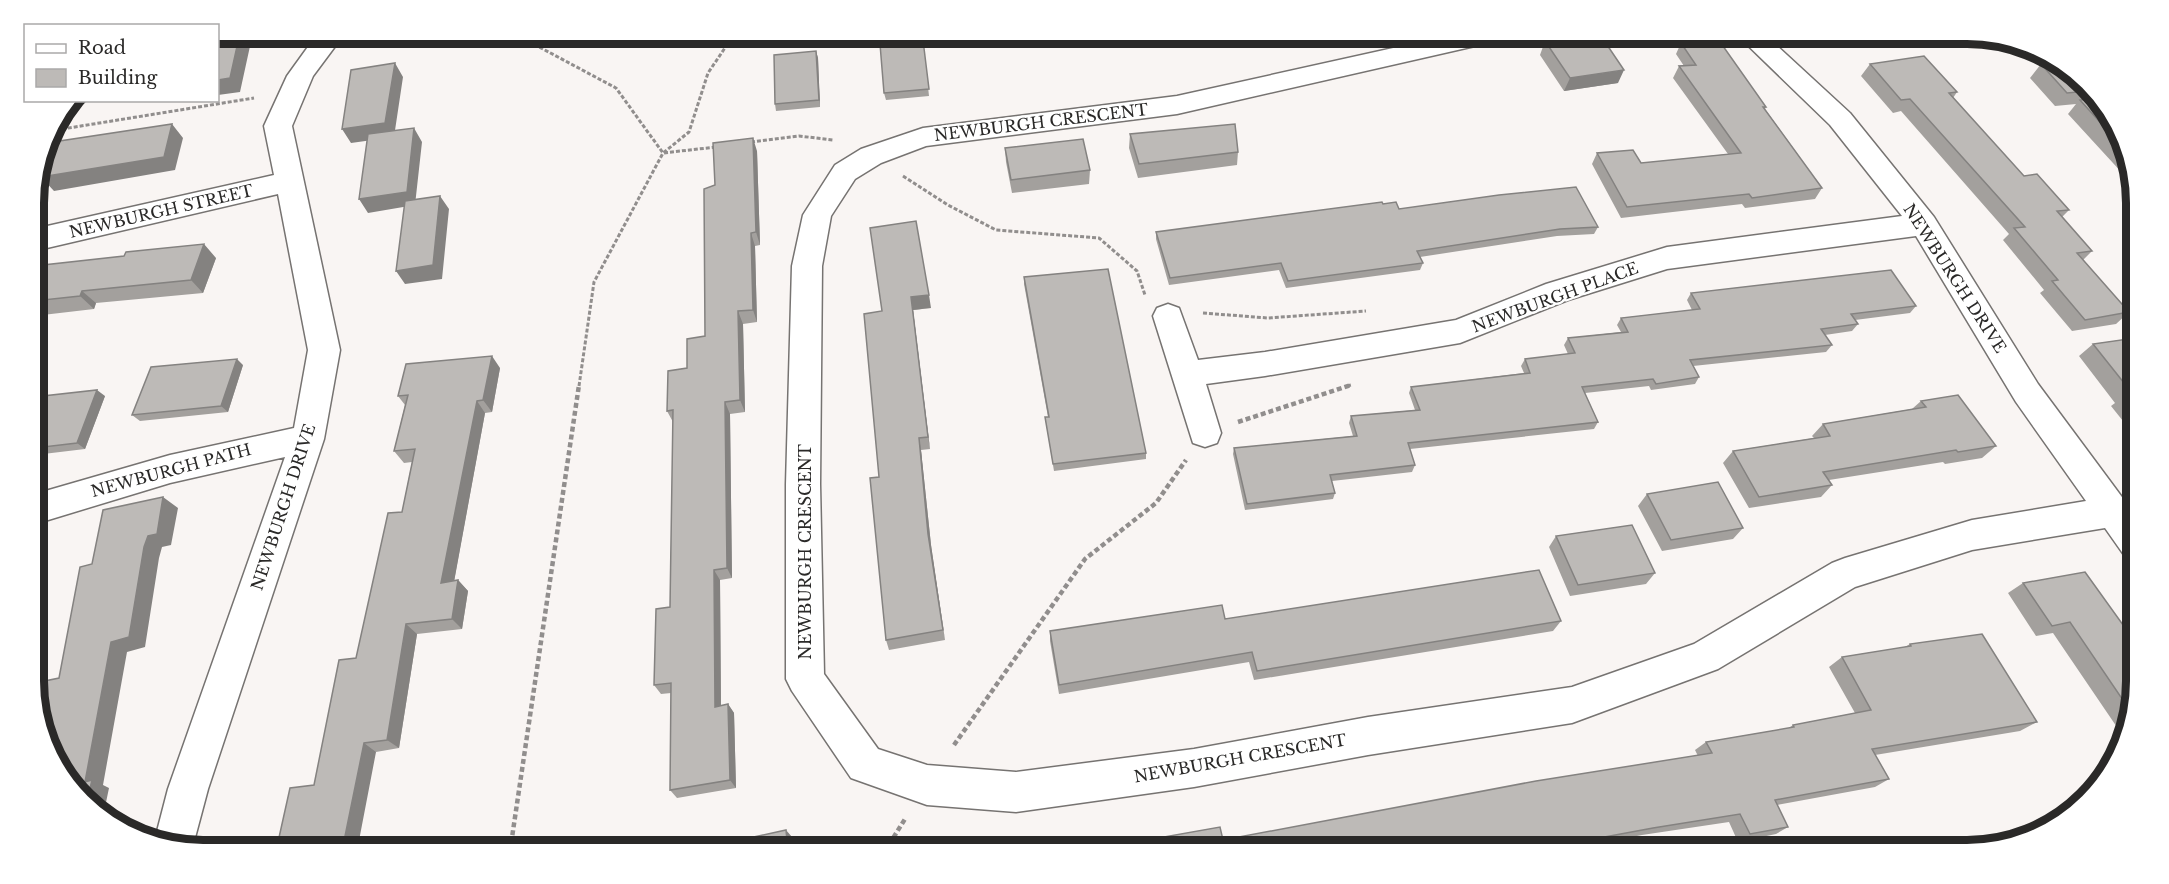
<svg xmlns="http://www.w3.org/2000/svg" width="2169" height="884" font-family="'Libre Baskerville',serif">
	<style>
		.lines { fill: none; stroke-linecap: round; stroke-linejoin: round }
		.minor-casing { stroke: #767371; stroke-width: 3 }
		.path-far1 { stroke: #918e8d; stroke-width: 3; stroke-dasharray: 4 2; stroke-linecap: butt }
		.path { stroke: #918e8d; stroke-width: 4.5; stroke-dasharray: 5 3; stroke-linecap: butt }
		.minor { fill: #fff; fill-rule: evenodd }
		.wall { fill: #a3a09d }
		.shaded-wall { fill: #848280 }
		.building { fill: #bdbab7; stroke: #848280; stroke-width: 1.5 }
		.labels { text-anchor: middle; stroke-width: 4.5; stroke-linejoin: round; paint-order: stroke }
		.street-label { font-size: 16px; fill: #2a2928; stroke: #fff }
		.rim { fill: none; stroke: #2a2928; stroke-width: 8 }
	</style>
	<rect width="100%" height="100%" fill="#f9f5f3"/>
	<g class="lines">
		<!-- minor casing -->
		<g class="minor-casing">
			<path id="minor" d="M318 33H345L313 76 292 126 340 350 324 439 208 789 192 849 154 843 168 789 285 457 170 483 35 524V494L170 455 294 428 308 350 278 194 34 251V229L274 175 264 126 287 76Z
				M1461 33H1510L1506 39 1497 41 1177 114 926 146 881 163 855 179 831 216 822 266 820 484 824 674 878 749 927 765 1016 772 1194 749 1368 717 1572 687 1694 644 1832 563 1845 558 1972 520 2086 501 2016 402 1916 236 1667 269 1568 300 1460 343 1265 376 1206 384 1221 433 1217 443 1205 447 1193 443 1153 316 1157 308 1168 304 1179 308 1198 360 1265 352 1456 320 1546 284 1667 247 1902 216 1830 125 1735 33H1763L1850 113 1934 217 2038 384 2136 516V559L2124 555 2105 528 1972 550 1855 587 1718 669 1572 723 1368 755 1194 787 1016 812 927 805 851 778 792 691 786 679V484L792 266 803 215 835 165 861 149 923 128 1177 96Z"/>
		</g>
		<!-- path-far1 -->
		<path class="path-far1" d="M513 33 616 88 663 153 716 147
			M1808 46 1896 35 1937 43 2007 40
			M50 131 254 98
			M751 142 799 136 833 140
			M903 176 948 205 996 230 1099 238 1137 271 1145 295
			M1203 313 1268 318 1366 311
			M579 386 594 282 663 153 689 132 708 73 735 33
			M1347 386 1351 385"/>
		<!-- path -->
		<path class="path" d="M1238 422 1351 385
			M954 745 1085 559 1156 503 1186 460
			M510 851 579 385
			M885 851 905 819"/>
		<!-- minor -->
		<use href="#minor" class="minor"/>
	</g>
	<!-- wall -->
	<path class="wall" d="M923 40 929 96 886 100 884 93Z
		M1545 41 1618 83 1564 91 1540 55Z
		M1681 43 1766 107 1765 109 1822 188 1815 199 1745 208 1742 204 1621 218 1592 164 1597 153 1641 163 1728 154 1673 78 1679 66H1684L1676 54Z
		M816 51 818 58 820 107 776 111 775 104Z
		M2050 63 2101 99 2134 180 2135 187 2068 114 2076 104 2055 106 2030 78 2041 64Z
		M1870 64 1957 92 1953 98 2024 176 2069 210 2062 217 2092 251 2083 260 2129 312 2116 324 2072 331 2040 293 2044 290 2003 240 2009 234 1901 111 1893 113 1861 76Z
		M1130 134 1238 152 1237 165 1138 178 1129 148Z
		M1005 148 1090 170 1089 184 1012 193 1006 162Z
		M757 151 760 245 755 246 757 322 743 324 745 412 730 414 732 578 720 580 721 706 728 704 734 713 736 788 677 798 670 790 671 693 661 694 654 685 670 607 673 422 667 411 687 368 705 336 715 185Z
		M1399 209 1598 227 1594 234 1557 236 1420 257 1423 263 1420 270 1286 288 1279 270 1169 285 1156 239V232Z
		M216 258 203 293 96 303 94 309 34 316V266Z
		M1024 277 1146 453V459L1054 471 1045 417H1048L1024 284Z
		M1691 293 1916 306 1910 313 1855 320 1858 324 1852 331 1825 335 1832 345 1826 352 1693 366 1699 377 1695 384 1651 390 1649 386 1585 393 1598 422 1594 429 1410 449 1415 465 1412 472 1332 481 1335 493 1333 499 1245 510 1233 454 1234 448 1353 436 1349 423 1351 416 1415 410 1409 393 1411 387 1524 373 1521 366 1525 359 1568 354 1564 345 1568 338 1621 332 1617 325 1621 318 1692 310 1687 300Z
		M931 308 913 310 930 449 921 450 931 545 945 640 889 650 886 640 879 477 882 311Z
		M2135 338V436L2111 406 2115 403 2079 356 2093 344Z
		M243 365 228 412 140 421 132 415Z
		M500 368 492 412 485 413 454 581 458 580 468 591 462 629 417 634 399 748 376 752 314 785 356 658 402 512 412 462 404 463 394 451 405 405 398 396Z
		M105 396 85 449 35 455 34 397Z
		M1921 401 1996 446 1982 458 1945 464 1943 462 1829 480 1832 485 1821 497 1749 508 1723 463 1733 451 1814 438 1812 436 1823 424 1912 409Z
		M1647 494 1743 528 1733 539 1662 551 1638 506Z
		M1556 536 1655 573 1646 584 1570 596 1549 547Z
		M2023 583 2136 643V681L2127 736 2125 739 2053 633 2036 636 2008 593Z
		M1225 619 1561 621 1553 631 1254 680 1249 662 1059 694 1050 641V631Z
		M1910 644 2037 722 2020 731 1875 755 1889 779 1875 787 1777 805 1788 827 1776 834 1738 842 1729 822 1642 835 1560 851H1085L1223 840 1698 756 1695 750 1706 742 1789 728 1793 725 1855 713 1829 667 1842 657 1905 647Z"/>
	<!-- shaded-wall -->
	<path class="shaded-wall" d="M240 33H249L252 37 240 92 218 95V80Z
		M1803 33H1821L1801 36Z
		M816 51 818 58 820 107 819 100Z
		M395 63 403 77 394 137 351 143 342 129Z
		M1624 70 1618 83 1564 91 1570 78Z
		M172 124 183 138 175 170 54 191 41 177Z
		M414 128 422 142 415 205 368 213 359 199Z
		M753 138 757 151 760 245 756 232Z
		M440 196 449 209 442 279 405 284 396 271Z
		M751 233 755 246 757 322 753 310Z
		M204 244 216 258 203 293 191 280Z
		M82 291 96 303 94 309 80 296Z
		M929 295 931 308 913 310 930 449 928 437 911 297Z
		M738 311 743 324 745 412 740 400Z
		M492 356 500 368 492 412 483 400Z
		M237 359 243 365 228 412 221 406Z
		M97 390 105 396 85 449 77 443Z
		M477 401 485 413 452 593 441 583Z
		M725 402 730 414 732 578 727 568Z
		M919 438 921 450 931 545 945 640 928 534Z
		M163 497 178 508 171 545 162 547 159 558 145 647 127 652 103 785 109 788 104 812 87 801 85 782 111 642 148 536Z
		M714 570 720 580 721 715 715 707Z
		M458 580 468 591 462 629 452 619Z
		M406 624 417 634 399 748 387 740Z
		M728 704 734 713 736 788 730 780Z
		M364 743 376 752 357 851H342Z
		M786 830 792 837 793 851H788Z"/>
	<!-- building -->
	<path class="building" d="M218 33H240L230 78 218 80Z
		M1599 33 1624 70 1570 78 1545 41Z
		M1718 39 1766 107H1763L1822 188 1752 198 1749 194 1627 207 1597 153 1633 150 1641 163 1741 153 1679 66 1696 65 1681 43Z
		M923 40 929 89 884 93 880 44Z
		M816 51 819 100 775 104 774 55Z
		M1924 56 1957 92 1949 93 2024 176 2037 174 2069 210 2057 211 2092 251 2077 253 2129 312 2085 320 2052 281 2058 280 2014 228 2025 227 1910 99 1901 100 1870 64Z
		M395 63 385 123 342 129 351 70Z
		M2050 63 2089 91 2067 93 2041 64Z
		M2099 98 2101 99 2118 142 2080 100Z
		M172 124 164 157 41 177 53 142Z
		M1235 124 1238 152 1139 164 1130 134Z
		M414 128 407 192 359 199 368 134Z
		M753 138 756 232 751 233 753 310 738 311 740 400 725 402 727 568 714 570 715 707 728 704 730 780 670 790 671 683 654 685 656 609 670 607 673 410 667 411 668 371 687 368V339L705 336 704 189 715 185 713 143Z
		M1083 139 1090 170 1011 180 1005 148Z
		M1576 187 1598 227 1560 229 1417 251 1423 263 1288 281 1281 263 1170 278 1156 232 1382 202 1383 204 1396 202 1399 209 1499 195Z
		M440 196 433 265 396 271 405 201Z
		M916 221 929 295 911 297 928 437 919 438 928 534 943 630 886 640 870 478 879 477 864 314 882 311 870 228Z
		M204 244 191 280 82 291 80 296 34 301V266L124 256 126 252Z
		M1108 269 1146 453 1053 464 1045 417H1049L1024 277Z
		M1891 270 1916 306 1851 314 1858 324 1821 329 1832 345 1690 360 1699 377 1656 384 1653 379 1582 387 1598 422 1408 443 1415 465 1330 475 1335 493 1247 504 1234 448 1357 436 1351 416 1420 410 1411 387 1530 373 1525 359 1575 353 1568 338 1628 332 1621 318 1700 309 1691 293Z
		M2135 338V405L2126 394 2132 393 2093 344Z
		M492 356 483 400 477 401 441 583 458 580 452 619 406 624 387 740 364 743 342 851H276L290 788 314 785 339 660 356 658 388 513 402 512 415 449 394 451 408 395 398 396 406 364Z
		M237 359 221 406 132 415 151 367Z
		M97 390 77 443 35 448 34 397Z
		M1958 395 1996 446 1958 452 1956 450 1823 472 1832 485 1759 497 1733 451 1830 436 1823 424 1926 407 1921 401Z
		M1718 482 1743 528 1671 540 1647 494Z
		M163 497 157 534 148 536 144 547 129 637 111 642 85 782 92 780 87 801 75 793 36 714V699L40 682 59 678 80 567 92 564 103 510Z
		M1632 525 1655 573 1578 585 1556 536Z
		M1539 570 1561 621 1257 671 1252 652 1059 685 1050 631 1222 605 1225 619Z
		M2085 572 2136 643V681L2131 712 2070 622 2052 626 2023 583Z
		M1982 634 2037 722 1872 749 1889 779 1775 800 1788 827 1750 834 1740 814 1653 828 1529 851H1085L1220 827 1223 840 1536 781 1712 753 1706 742 1794 727 1793 725 1871 710 1842 657 1911 646 1910 644Z
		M786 830 788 851H688Z"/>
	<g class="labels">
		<!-- street labels -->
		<g class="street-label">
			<text transform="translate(1041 122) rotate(-7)" y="6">NEWBURGH CRESCENT</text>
			<text transform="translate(161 211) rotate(-13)" y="6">NEWBURGH STREET</text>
			<text transform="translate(1955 278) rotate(57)" y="6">NEWBURGH DRIVE</text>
			<text transform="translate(1555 297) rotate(-20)" y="6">NEWBURGH PLACE</text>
			<text transform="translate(171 470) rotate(-15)" y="6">NEWBURGH PATH</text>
			<text transform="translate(283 507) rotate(-72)" y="6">NEWBURGH DRIVE</text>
			<text transform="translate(805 552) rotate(-90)" y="6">NEWBURGH CRESCENT</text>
			<text transform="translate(1240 758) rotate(-10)" y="6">NEWBURGH CRESCENT</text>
		</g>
	</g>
	<!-- crop -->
	<path d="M0 0H2169V884H0ZM203 44H1967A159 159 0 0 1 2126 203V681A159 159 0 0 1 1967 840H203A159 159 0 0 1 44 681V203A159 159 0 0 1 203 44Z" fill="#fff" fill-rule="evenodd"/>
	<path class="rim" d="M203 44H1967A159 159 0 0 1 2126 203V681A159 159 0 0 1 1967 840H203A159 159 0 0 1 44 681V203A159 159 0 0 1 203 44Z"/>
	<!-- legend -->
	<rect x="24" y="24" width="195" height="78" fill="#ffffff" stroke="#aaa9a9" stroke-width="1.5"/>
	<rect x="36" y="44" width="30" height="9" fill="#ffffff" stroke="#aaa9a9" stroke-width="1.5"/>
	<text x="78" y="54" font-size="18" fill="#2a2928">Road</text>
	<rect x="36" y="69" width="30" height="18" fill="#bdbab7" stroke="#aaa9a9" stroke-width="1.5"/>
	<text x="78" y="84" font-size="18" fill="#2a2928">Building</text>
</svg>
